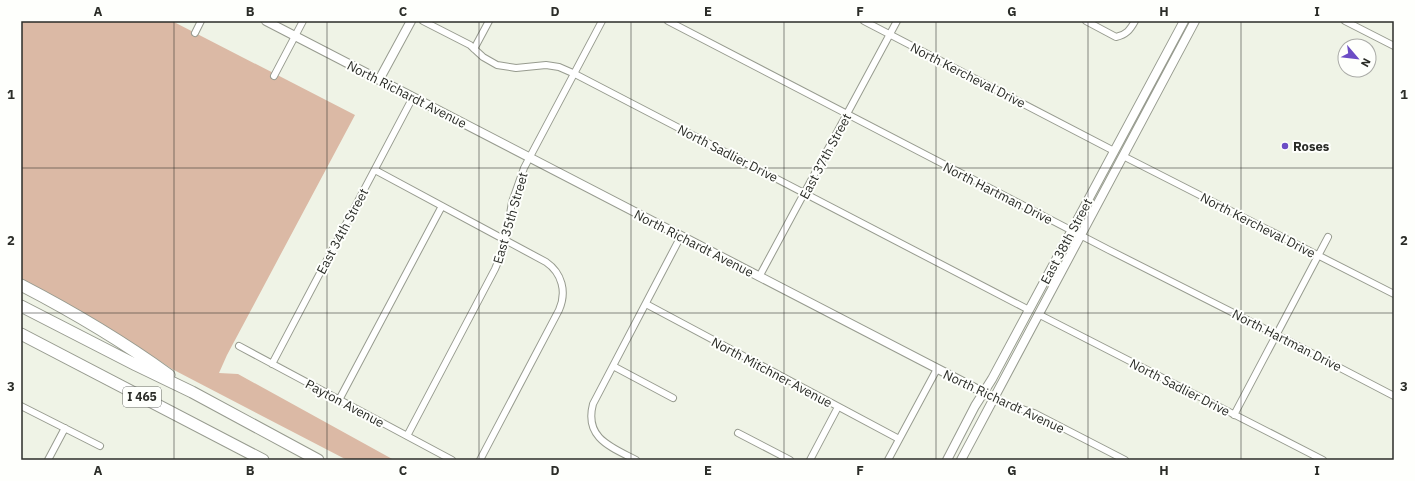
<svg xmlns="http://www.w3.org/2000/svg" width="1415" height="481" font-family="'IBM Plex Sans',sans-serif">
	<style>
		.green { fill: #dbb9a5 }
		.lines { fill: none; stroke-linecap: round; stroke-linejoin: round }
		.street-casing { stroke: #979b8f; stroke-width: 8 }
		.secondary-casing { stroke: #979b8f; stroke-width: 10 }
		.highway-casing { stroke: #979b8f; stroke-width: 13 }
		.street { stroke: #fff; stroke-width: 6 }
		.secondary { stroke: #fff; stroke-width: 8 }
		.highway { stroke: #fff; stroke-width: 11 }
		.grid { fill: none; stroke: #2b2d28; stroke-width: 1; stroke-opacity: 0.55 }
		.poi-dot { fill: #6b4cc5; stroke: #fefffc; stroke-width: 1.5 }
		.labels { text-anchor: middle; stroke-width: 4; stroke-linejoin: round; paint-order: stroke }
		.shield { fill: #fefffc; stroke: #6a6c68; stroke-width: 1 }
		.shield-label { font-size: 12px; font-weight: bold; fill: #2b2d28 }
		.street-label { font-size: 13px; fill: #2b2d28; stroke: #fefffc }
		.poi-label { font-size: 13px; font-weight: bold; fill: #2b2d28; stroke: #fefffc; text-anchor: start }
		.neatline { fill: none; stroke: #2b2d28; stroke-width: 1.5 }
		.grid-label { font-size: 13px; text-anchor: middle; font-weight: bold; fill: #2b2d28 }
	</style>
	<rect width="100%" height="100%" fill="#eff3e6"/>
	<!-- green -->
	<path class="green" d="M21 21H172L355 115 227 355 219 373 238 374 394 460H347L172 369 151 355 147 354 21 280Z"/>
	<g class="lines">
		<!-- street casing -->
		<g class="street-casing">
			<path id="street" d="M423 21 470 45 483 57 497 65 516 68 546 65 559 67 575 74 1029 310
				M668 21 1109 250 1277 335 1394 396
				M864 21 1114 151
				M1086 21 1116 37C1126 35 1130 30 1135 21
				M1345 21 1394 46
				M195 33 201 21
				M474 49 489 21
				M274 76 303 21
				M1123 156 1394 294
				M375 170 546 262C562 273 567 292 559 310L480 460
				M759 277 897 21
				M646 304 899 439
				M1038 314 1323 460
				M239 346 452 460
				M272 364 413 97
				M613 366 673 398
				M994 398 1007 404 1034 413 1125 460
				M339 400 442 206
				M21 406 100 446
				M1234 415 1328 237
				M738 433 790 460
				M407 436 495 269 505 245 512 202 524 168 602 21
				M48 460 65 428
				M636 460C611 447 584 438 593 404L681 236
				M810 460 838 407
				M888 460 937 369"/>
		</g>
		<!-- secondary casing -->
		<g class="secondary-casing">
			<path id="secondary" d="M266 21 994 398
				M379 80 411 21
				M947 460 975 406 992 379 1184 21
				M961 460 1195 21"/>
		</g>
		<!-- highway casing -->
		<g class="highway-casing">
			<path id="highway" d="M21 285C73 312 122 341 169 375
				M21 306 136 365 192 392 318 460
				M21 334 263 460"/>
		</g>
		<!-- street -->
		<use href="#street" class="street"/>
		<!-- secondary -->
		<use href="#secondary" class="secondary"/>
		<!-- highway -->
		<use href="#highway" class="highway"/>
	</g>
	<!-- grid -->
	<path class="grid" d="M174 21V460M327 21V460M479 21V460M631 21V460M784 21V460M936 21V460M1088 21V460M1241 21V460M21 168H1394M21 313H1394"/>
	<!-- markers -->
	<circle class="poi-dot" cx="1285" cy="146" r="4"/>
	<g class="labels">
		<!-- shield labels -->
		<rect class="shield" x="123" y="387" width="38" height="20" rx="3"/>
		<g class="shield-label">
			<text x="142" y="401">I 465</text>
		</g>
		<!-- street labels -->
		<g class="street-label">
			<text transform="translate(968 75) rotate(27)" y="5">North Kercheval Drive</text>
			<text transform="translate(407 94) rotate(27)" y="5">North Richardt Avenue</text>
			<text transform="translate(728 153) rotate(27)" y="5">North Sadlier Drive</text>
			<text transform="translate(825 156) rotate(-62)" y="5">East 37th Street</text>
			<text transform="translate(998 193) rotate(27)" y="5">North Hartman Drive</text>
			<text transform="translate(510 218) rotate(-74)" y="5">East 35th Street</text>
			<text transform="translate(1258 225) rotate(27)" y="5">North Kercheval Drive</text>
			<text transform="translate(342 231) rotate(-62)" y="5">East 34th Street</text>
			<text transform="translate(1066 241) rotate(-62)" y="5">East 38th Street</text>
			<text transform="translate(694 243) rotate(27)" y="5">North Richardt Avenue</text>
			<text transform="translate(1287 340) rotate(27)" y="5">North Hartman Drive</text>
			<text transform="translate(772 372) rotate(28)" y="5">North Mitchner Avenue</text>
			<text transform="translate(1180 387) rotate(27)" y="5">North Sadlier Drive</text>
			<text transform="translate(1004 401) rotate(25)" y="5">North Richardt Avenue</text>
			<text transform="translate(345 403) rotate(28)" y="5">Payton Avenue</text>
		</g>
		<!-- poi labels -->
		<g class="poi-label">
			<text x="1293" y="151">Roses</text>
		</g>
	</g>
	<!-- border -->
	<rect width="1415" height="481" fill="none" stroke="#fefffc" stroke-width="44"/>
	<!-- north arrow -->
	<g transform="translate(1357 58) rotate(118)"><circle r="19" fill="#fefffc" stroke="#aaaba7"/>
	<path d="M0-3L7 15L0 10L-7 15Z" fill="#6b4cc5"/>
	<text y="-6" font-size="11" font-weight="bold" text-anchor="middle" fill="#2b2d28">N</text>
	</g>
	<rect x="22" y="22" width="1371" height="437" class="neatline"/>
	<g class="grid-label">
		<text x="98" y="16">A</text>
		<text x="250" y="16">B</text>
		<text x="403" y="16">C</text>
		<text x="555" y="16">D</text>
		<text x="708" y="16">E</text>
		<text x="860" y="16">F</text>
		<text x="1012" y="16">G</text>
		<text x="1164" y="16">H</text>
		<text x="1317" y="16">I</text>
		<text x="11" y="99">1</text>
		<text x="1404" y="99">1</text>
		<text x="11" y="245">2</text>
		<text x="1404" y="245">2</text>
		<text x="11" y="391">3</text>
		<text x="1404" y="391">3</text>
		<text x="98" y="475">A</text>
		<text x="250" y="475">B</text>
		<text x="403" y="475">C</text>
		<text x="555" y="475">D</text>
		<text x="708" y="475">E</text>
		<text x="860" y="475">F</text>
		<text x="1012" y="475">G</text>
		<text x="1164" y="475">H</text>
		<text x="1317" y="475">I</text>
	</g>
</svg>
